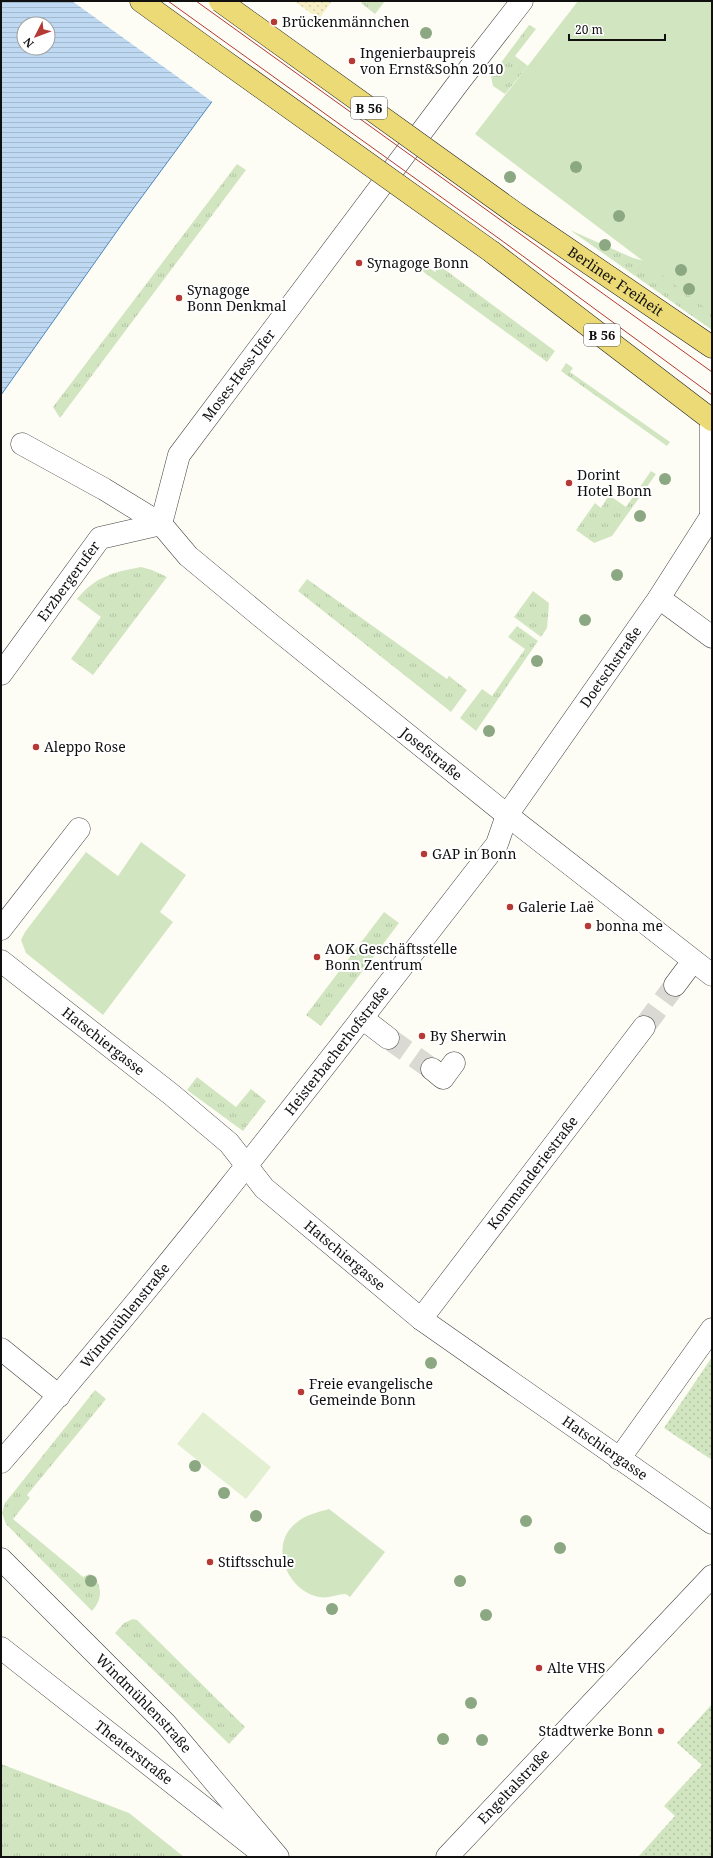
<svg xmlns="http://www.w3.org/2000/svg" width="713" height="1858" font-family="'Noto Serif',serif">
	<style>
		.grass { fill: url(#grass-tufts) }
		.sand { fill: url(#sand-dots) }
		.park { fill: #d1e6c0 }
		.garden { fill: url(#garden-dots) }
		.pitch { fill: #e2efd1 }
		.water { fill: url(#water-rules); stroke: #4b88c2; fill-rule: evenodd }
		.pier { fill: #fefdf5 }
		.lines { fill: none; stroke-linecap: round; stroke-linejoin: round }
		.minor-tunnel { stroke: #dad9d3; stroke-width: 22; stroke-dasharray: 22 11; stroke-linecap: butt }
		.minor-casing { stroke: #434343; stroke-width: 23 }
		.major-casing { stroke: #212121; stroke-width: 23 }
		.minor { stroke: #fff; stroke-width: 22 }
		.major { stroke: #ecda77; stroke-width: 22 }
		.tram { stroke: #b53934; stroke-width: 1 }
		.major-bridge-casing { stroke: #212121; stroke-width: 23; stroke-linecap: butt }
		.major-bridge { stroke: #ecda77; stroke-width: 22 }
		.tree { fill: #8ba883 }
		.poi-dot { fill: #b53934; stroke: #fff; stroke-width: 1.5 }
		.labels { text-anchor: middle; stroke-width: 4; stroke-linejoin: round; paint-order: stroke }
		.shield { fill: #fff; stroke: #585858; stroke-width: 1 }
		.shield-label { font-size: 13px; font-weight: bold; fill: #101010 }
		.poi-label { font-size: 14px; fill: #101010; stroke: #fff; text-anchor: start }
		.street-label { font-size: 14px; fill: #101010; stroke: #fff }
	</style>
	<defs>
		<pattern id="grass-tufts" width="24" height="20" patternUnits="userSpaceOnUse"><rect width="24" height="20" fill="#d1e6c0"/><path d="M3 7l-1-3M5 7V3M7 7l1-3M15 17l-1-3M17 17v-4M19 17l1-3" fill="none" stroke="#b2c4a4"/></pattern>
		<pattern id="sand-dots" width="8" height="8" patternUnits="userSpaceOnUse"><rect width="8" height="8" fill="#f6efc5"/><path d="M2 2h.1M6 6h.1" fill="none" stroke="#d2cca8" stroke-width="1.8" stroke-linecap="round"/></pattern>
		<pattern id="garden-dots" width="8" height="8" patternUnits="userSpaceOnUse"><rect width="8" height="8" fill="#d1e6c0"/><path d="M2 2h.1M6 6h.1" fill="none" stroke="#b2c4a4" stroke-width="1.8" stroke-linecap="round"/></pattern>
		<pattern id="water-rules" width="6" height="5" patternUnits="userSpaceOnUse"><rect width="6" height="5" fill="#bed9f1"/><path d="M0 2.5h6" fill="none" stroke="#a2b9ce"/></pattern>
	</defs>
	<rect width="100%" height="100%" fill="#fefdf5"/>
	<!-- grass -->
	<path class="grass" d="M363 1H385L375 14 361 3Z
		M529 25 536 29 515 56 528 66 505 94 493 86 491 76Z
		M237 164 246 170 60 418 53 407Z
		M570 230 633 258 652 263 712 289V330Z
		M418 260 435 272 440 266 555 351 547 362 414 265Z
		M566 363 573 368 570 372 670 442 667 446 561 371Z
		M651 471 656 474 612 536 594 543 576 530 595 503 601 508 609 495 626 507Z
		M141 567 152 570 167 577 93 675 71 659 101 617 77 599C95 577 113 572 141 567Z
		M307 579 447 679 449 676 467 690 451 712 298 591Z
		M533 591 549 603 547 628 541 637 514 617Z
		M517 626 538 641 476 731 460 718 482 689 492 696 525 649 508 637Z
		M384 912 399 923 321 1026 306 1015Z
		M197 1077 236 1107 251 1089 266 1101 243 1131 187 1090Z
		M95 1390 106 1399 27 1495 30 1498 13 1519 83 1577 90 1574C103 1584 103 1599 92 1611L6 1524 2 1513 5 1503Z
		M133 1619 137 1620 245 1727 229 1744 115 1633 124 1623Z
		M1 1764 129 1813 184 1857H1Z"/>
	<!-- sand -->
	<path class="sand" d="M294 1H332L319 19Z"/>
	<!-- park -->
	<path class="park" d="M578 1H712V313L475 134Z
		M141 842 186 875 160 912 173 922 103 1015 26 953 21 940 25 932 86 852 118 876Z
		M329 1509 385 1552 350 1597 346 1594C337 1594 328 1599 319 1597 287 1591 268 1545 296 1523 305 1515 318 1512 329 1509Z"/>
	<!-- garden -->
	<path class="garden" d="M712 1357V1460L664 1428Z
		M712 1704V1857H638L675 1816 664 1806 702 1765 677 1743Z"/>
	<!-- pitch -->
	<path class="pitch" d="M203 1412 271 1467 246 1499 177 1444Z"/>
	<!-- water -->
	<path class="water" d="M1 1H286L127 217 1 395ZM24 24H48V48H24Z"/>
	<!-- pier -->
	<path class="pier" d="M72 1H288L214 103Z"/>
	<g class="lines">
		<!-- minor-tunnel -->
		<path class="minor-tunnel" d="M644 1027 675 985
			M388 1038 432 1069"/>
		<!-- minor casing -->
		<g class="minor-casing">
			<g id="minor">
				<path id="s1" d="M22 444 104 489 161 524 188 556 264 619 507 815 712 975"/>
				<path d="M711 516V419"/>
				<path id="s2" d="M161 524 179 455 459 82 522 1"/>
				<path d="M659 598 712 637"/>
				<path id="s3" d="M1 674 100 538 161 524"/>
				<path d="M1 929 79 829"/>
				<path id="s4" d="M1 961 172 1095 229 1143 264 1188 421 1319 712 1523"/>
				<path d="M675 985 693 961"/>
				<path d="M362 1018 388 1038"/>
				<path d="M432 1069 443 1078 454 1063"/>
				<path id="s5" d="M421 1319 644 1027"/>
				<path d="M1 1349 59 1396"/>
				<path d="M619 1459 712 1329"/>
				<path id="s6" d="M1 1462C175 1263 335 1053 497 844L507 815 659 598 712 515"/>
				<path id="s7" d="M1 1559 166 1724 278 1857"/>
				<path id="s8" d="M1 1648 264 1855"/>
				<path id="s9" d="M447 1857 712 1576"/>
			</g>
		</g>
		<!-- major casing -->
		<g class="major-casing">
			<g id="major">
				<path d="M141 1 213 53"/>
				<path id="s10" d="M518 215 712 347"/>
				<path d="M492 252 712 420"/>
			</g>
		</g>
		<!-- minor -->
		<use href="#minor" class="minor"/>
		<!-- major -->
		<use href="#major" class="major"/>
		<!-- tram -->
		<path class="tram" d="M168 1 501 240 712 395
			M196 1 712 372"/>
		<!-- major-bridge casing -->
		<g class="major-bridge-casing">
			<path id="major-bridge" d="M220 1 518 215
				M213 53 492 252"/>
		</g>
		<!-- major-bridge -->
		<use href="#major-bridge" class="major-bridge"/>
	</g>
	<!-- trees -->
	<g class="tree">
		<circle cx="426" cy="33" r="6"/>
		<circle cx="576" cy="167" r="6"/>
		<circle cx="510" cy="177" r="6"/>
		<circle cx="619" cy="216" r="6"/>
		<circle cx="605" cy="245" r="6"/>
		<circle cx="681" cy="270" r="6"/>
		<circle cx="689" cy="289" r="6"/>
		<circle cx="665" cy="479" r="6"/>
		<circle cx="640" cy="516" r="6"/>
		<circle cx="617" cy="575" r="6"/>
		<circle cx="585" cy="620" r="6"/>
		<circle cx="537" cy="661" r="6"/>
		<circle cx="489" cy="731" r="6"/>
		<circle cx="431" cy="1363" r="6"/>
		<circle cx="195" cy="1466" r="6"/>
		<circle cx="224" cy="1493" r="6"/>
		<circle cx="256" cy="1516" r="6"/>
		<circle cx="526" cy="1521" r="6"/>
		<circle cx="560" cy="1548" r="6"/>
		<circle cx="91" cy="1581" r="6"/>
		<circle cx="460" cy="1581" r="6"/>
		<circle cx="332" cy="1609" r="6"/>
		<circle cx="486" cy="1615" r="6"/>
		<circle cx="471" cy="1703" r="6"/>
		<circle cx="443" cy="1739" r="6"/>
		<circle cx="482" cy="1740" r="6"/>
	</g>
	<!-- markers -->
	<g class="poi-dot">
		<circle cx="274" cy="22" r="4"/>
		<circle cx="352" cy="61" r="4"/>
		<circle cx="359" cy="263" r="4"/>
		<circle cx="179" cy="298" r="4"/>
		<circle cx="569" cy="483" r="4"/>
		<circle cx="36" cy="747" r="4"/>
		<circle cx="424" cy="854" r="4"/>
		<circle cx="510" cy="907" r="4"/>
		<circle cx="588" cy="926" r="4"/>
		<circle cx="317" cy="957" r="4"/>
		<circle cx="422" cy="1036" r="4"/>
		<circle cx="301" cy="1392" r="4"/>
		<circle cx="210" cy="1562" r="4"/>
		<circle cx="539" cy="1668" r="4"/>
		<circle cx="661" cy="1731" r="4"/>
	</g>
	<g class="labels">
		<!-- shield labels -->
		<g class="shield">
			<rect x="351" y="97" width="36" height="22" rx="3"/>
			<rect x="584" y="324" width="36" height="22" rx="3"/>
		</g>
		<g class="shield-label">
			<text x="369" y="113">B 56</text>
			<text x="602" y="340">B 56</text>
		</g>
		<!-- poi labels -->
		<g class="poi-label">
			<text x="282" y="27">Brückenmännchen</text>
			<text x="360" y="58">Ingenierbaupreis<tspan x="360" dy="16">von Ernst&amp;Sohn 2010</tspan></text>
			<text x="367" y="268">Synagoge Bonn</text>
			<text x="187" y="295">Synagoge<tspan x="187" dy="16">Bonn Denkmal</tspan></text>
			<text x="577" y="480">Dorint<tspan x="577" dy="16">Hotel Bonn</tspan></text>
			<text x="44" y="752">Aleppo Rose</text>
			<text x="432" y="859">GAP in Bonn</text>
			<text x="518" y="912">Galerie Laë</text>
			<text x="596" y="931">bonna me</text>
			<text x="325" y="954">AOK Geschäftsstelle<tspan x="325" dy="16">Bonn Zentrum</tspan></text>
			<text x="430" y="1041">By Sherwin</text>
			<text x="309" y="1389">Freie evangelische<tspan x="309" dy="16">Gemeinde Bonn</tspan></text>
			<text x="218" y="1567">Stiftsschule</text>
			<text x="547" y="1673">Alte VHS</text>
			<text x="653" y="1736" text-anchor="end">Stadtwerke Bonn</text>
		</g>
		<!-- street labels -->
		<g class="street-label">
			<text dy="5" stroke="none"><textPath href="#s10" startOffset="118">Berliner Freiheit</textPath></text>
			<text dy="5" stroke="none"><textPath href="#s2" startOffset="171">Moses-Hess-Ufer</textPath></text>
			<text dy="5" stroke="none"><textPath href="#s3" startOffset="115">Erzbergerufer</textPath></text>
			<text dy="5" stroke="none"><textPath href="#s6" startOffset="1004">Doetschstraße</textPath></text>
			<text dy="5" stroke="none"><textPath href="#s1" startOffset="516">Josefstraße</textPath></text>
			<text dy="5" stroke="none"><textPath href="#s4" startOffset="130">Hatschiergasse</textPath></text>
			<text dy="5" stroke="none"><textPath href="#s6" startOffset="531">Heisterbacherhofstraße</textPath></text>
			<text dy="5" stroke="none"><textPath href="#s5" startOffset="184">Kommanderiestraße</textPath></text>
			<text dy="5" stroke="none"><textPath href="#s4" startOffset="454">Hatschiergasse</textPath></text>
			<text dy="5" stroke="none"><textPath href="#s6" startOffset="192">Windmühlenstraße</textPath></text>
			<text dy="5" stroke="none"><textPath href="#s4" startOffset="778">Hatschiergasse</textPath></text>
			<text dy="5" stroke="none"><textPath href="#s7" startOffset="203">Windmühlenstraße</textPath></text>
			<text dy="5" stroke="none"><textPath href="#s8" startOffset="169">Theaterstraße</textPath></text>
			<text dy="5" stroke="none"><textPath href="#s9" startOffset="97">Engeltalstraße</textPath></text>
		</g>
	</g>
	<!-- border -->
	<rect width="713" height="1858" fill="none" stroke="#101010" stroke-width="4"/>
	<!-- north arrow -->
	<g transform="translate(36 36) rotate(228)"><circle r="19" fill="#ffffff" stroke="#9f9f9f"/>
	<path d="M0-3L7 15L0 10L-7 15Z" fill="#b53934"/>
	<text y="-6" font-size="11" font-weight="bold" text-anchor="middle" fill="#101010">N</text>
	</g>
	<!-- scale -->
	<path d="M569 34v6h96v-6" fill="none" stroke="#101010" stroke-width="2"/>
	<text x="575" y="34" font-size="12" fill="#101010" stroke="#ffffff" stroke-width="3" paint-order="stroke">20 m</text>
</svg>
